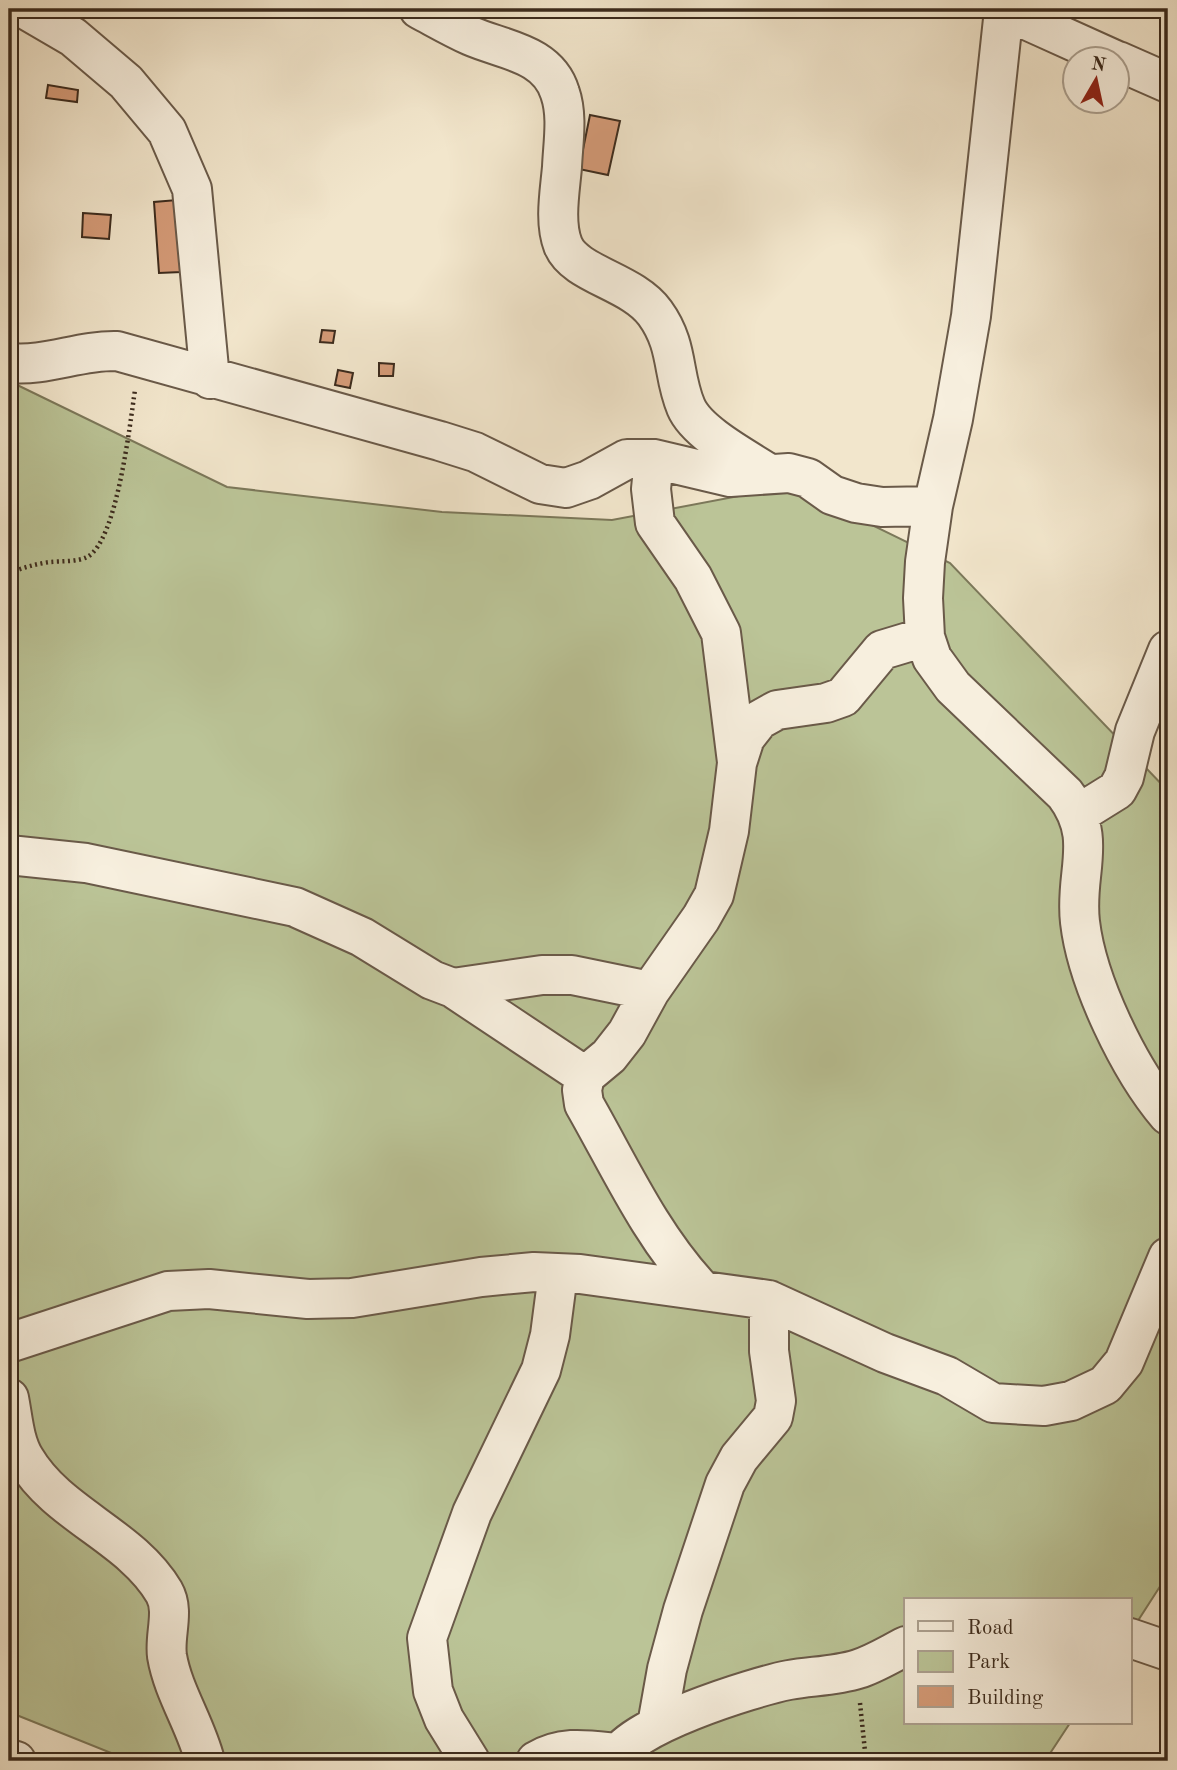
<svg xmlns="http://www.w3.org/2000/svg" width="1177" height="1770" font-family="'Old Standard TT',serif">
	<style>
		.green { fill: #bbc497; stroke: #7c785a; stroke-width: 2 }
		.building { fill: #d59b78; stroke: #3c2b1d; stroke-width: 2 }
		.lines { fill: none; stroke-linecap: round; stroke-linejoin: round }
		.minor-casing { stroke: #6a5a49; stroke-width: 42 }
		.path { stroke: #3c2b1d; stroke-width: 4.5; stroke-dasharray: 2 3.5; stroke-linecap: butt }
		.minor { stroke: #f7efde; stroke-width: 38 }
	</style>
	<rect width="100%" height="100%" fill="#f2e6cc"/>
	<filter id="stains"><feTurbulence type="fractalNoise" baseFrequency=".00286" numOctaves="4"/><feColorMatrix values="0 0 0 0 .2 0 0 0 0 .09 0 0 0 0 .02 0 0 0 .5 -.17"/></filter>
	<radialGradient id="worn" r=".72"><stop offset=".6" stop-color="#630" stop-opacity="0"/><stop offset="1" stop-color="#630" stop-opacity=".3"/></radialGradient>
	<!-- green -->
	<path class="green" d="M9 381 227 487 442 512 612 520 792 486 950 563 1168 791V1574L1130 1633V1600H906V1723H1070L1045 1761H131L9 1712Z"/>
	<!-- building -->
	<path class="building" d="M48 85 78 90 77 102 46 98Z
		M590 115 620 121 608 175 579 169Z
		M177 200 181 272 159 273 154 202Z
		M83 213 111 215 109 239 82 237Z
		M322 330 335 331 333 343 320 342Z
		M379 363 394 364 393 376H379Z
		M338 370 353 373 350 388 335 385Z"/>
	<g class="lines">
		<!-- minor casing -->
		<g class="minor-casing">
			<path id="minor" d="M25 9 73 37 126 82 167 131 192 189 210 379
				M419 9C436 18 453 28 471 36 503 50 548 53 560 93 568 116 563 143 562 167 560 191 554 222 563 245 575 275 632 281 655 313 679 346 672 374 686 407 697 433 745 458 768 473
				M1002 9 1115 60
				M1004 10 971 316 953 419 933 506 925 562 923 598 925 637 932 658 953 687 1065 794C1099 839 1074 872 1080 922 1087 982 1129 1069 1168 1115
				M1118 61 1168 83
				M9 363C46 367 79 350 117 351L440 441 475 452 540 484 566 488 589 480 627 459H654L730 477 789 473 808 478 832 495 856 503 882 507 933 506
				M654 459 651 489 655 523 693 578 721 633 737 762
				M1080 813 1117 790 1124 777 1135 731 1168 650
				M9 855 86 863 295 907 362 937 432 980 453 988 542 975H572L650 991
				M453 988 585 1076
				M700 1288C650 1234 620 1167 584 1104L582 1090 585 1076 609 1056 627 1033 650 991 701 918 714 895 729 831 737 763 745 738 759 720 777 710 826 703 843 697 882 650 925 637
				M9 1343 168 1291 209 1289 308 1299 352 1298 481 1277 534 1272 580 1274 769 1300 885 1353 947 1376 993 1403 1044 1406 1071 1401 1105 1385 1124 1362 1168 1257
				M9 1398C13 1418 14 1441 25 1459 58 1515 131 1536 164 1592 175 1611 164 1635 167 1656 173 1692 196 1725 205 1761
				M1130 1638 1168 1651
				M657 1725 667 1669 683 1610 725 1484 739 1458 773 1417 776 1401 769 1351V1300
				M9 1759 16 1761
				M470 1761 444 1719 433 1691 427 1638 472 1513 541 1370 550 1335 558 1274
				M536 1761C562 1745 588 1750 617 1753
				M614 1761C625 1727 753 1687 789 1680 812 1676 836 1676 858 1669 874 1664 890 1654 906 1646"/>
		</g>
		<!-- path -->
		<path class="path" d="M9 573C22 568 35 564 50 562 61 561 77 562 87 557 117 542 130 423 135 390
			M860 1703 866 1761"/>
		<!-- minor -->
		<use href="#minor" class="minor"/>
	</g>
	<!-- margin -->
	<rect width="1177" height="1770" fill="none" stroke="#f2e6cc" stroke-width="35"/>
	<rect x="10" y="10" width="1156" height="1749" fill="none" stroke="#3c2b1d" stroke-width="3.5"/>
	<rect x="18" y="18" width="1142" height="1735" fill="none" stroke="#3c2b1d" stroke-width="2"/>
	<!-- legend -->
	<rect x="904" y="1598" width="228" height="126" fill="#f7efde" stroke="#aca191" stroke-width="2"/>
	<rect x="918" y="1621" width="35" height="10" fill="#f7efde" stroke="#aca191" stroke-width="2"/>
	<text x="967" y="1634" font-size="21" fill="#3c2b1d">Road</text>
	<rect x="918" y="1651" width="35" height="21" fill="#bbc497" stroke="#aca191" stroke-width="2"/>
	<text x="967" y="1668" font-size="21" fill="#3c2b1d">Park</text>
	<rect x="918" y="1686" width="35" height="21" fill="#d59b78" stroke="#aca191" stroke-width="2"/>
	<text x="967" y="1704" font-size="21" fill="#3c2b1d">Building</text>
	<!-- north arrow -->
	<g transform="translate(1096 80) rotate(9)"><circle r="33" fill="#f7efde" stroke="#aca191" stroke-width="2"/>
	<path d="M0-5L12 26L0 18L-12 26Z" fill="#8f2418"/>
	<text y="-10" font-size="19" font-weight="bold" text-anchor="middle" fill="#3c2b1d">N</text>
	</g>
	<rect width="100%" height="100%" filter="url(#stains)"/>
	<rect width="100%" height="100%" fill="url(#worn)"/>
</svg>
